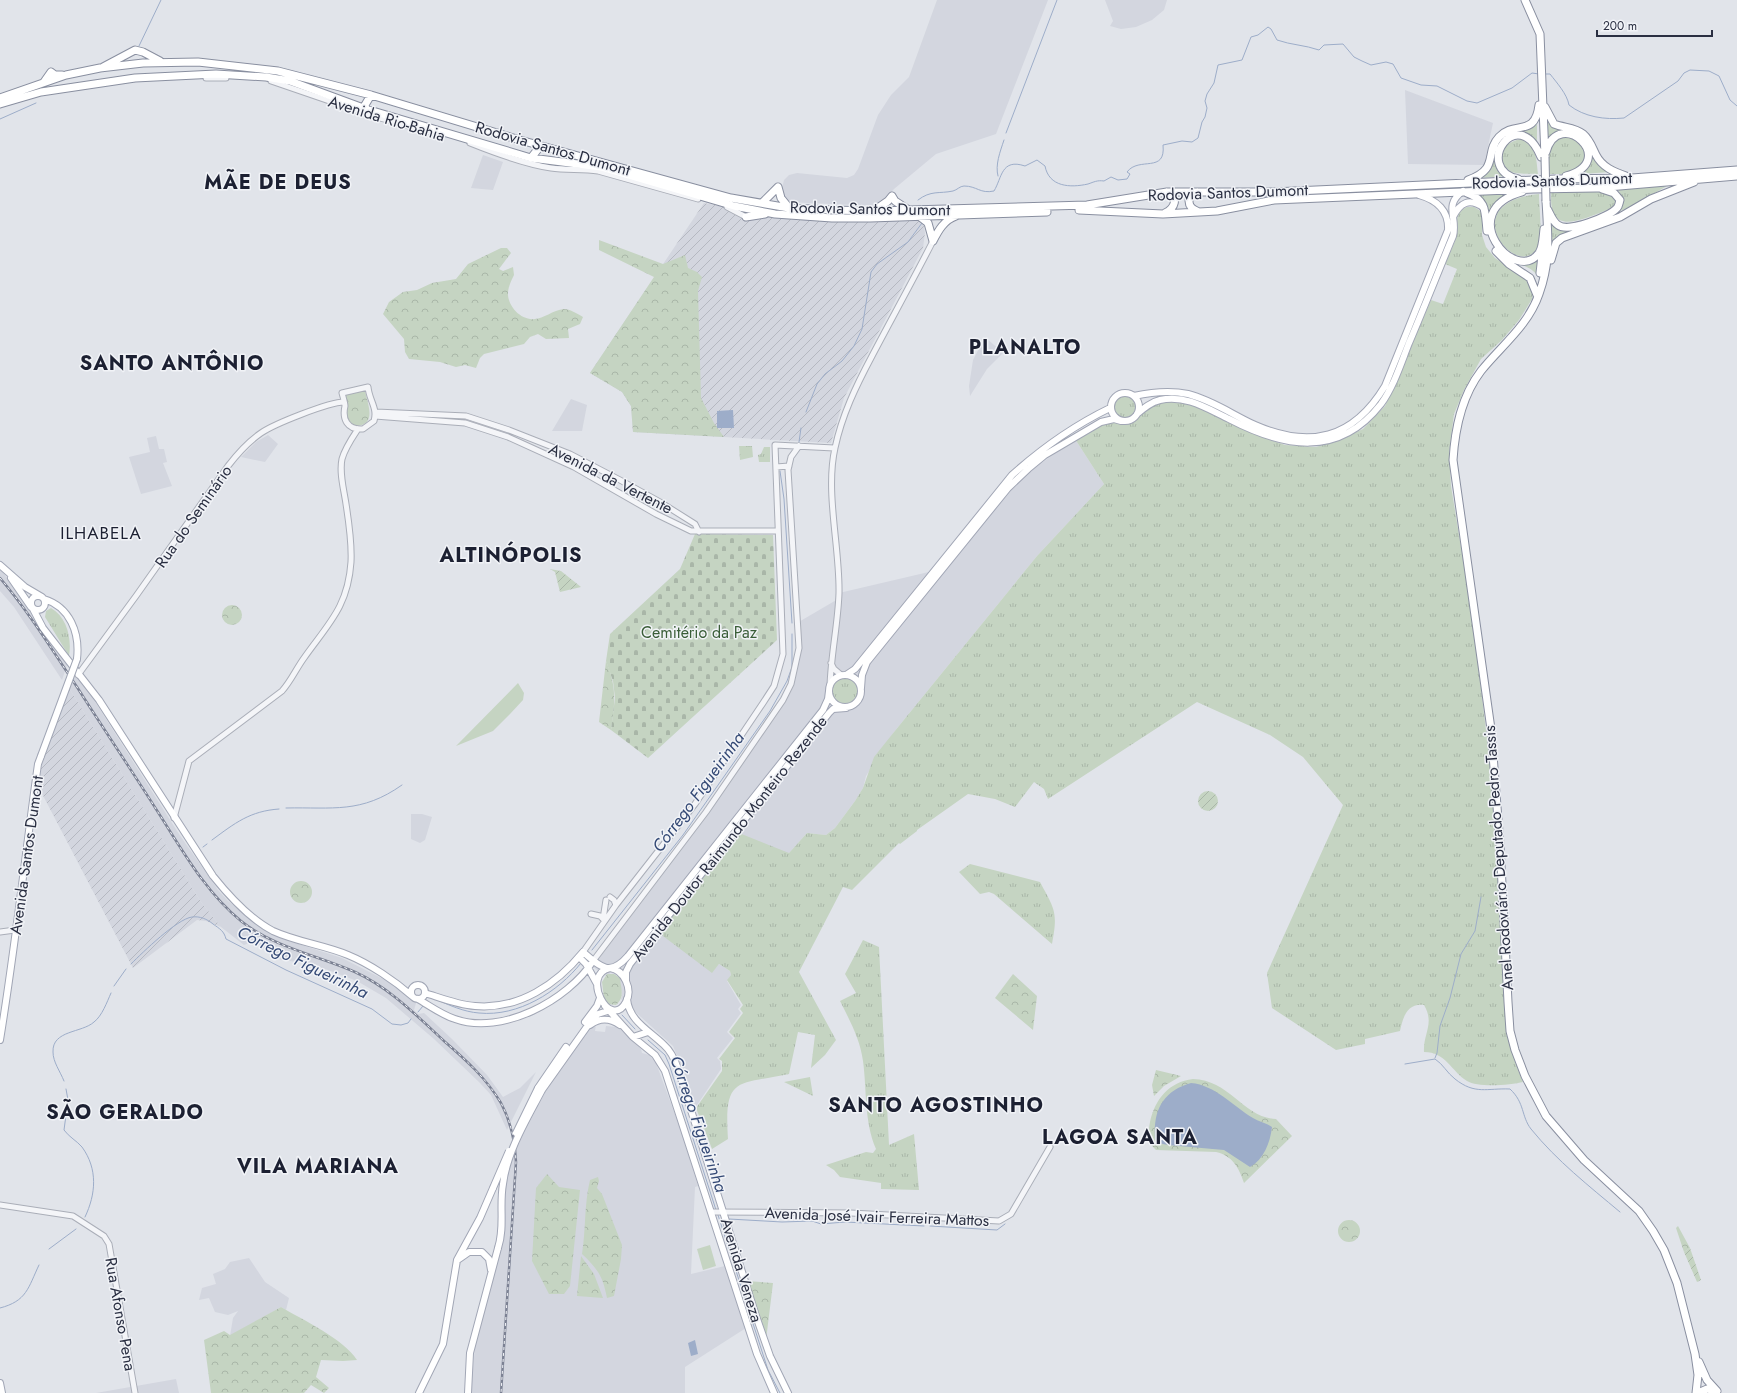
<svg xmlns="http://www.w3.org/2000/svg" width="1737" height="1393" font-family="Jost,sans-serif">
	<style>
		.built { fill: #d3d6df }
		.industrial { fill: url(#industrial-furrows) }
		.grass { fill: url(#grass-tufts) }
		.forest { fill: url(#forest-crowns) }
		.cemetery { fill: url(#cemetery-stones) }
		.garden { fill: url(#garden-furrows) }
		.pitch { fill: #c5d4c2 }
		.water { fill: #9dadc9 }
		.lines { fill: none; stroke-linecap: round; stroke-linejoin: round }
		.stream { stroke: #9dadc9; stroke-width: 1 }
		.minor-casing { stroke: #aaaeb8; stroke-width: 7 }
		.major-casing { stroke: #a1a6b5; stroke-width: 8 }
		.highway-casing { stroke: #898fa0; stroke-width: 9 }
		.minor { stroke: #f4f5f8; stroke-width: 5 }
		.major { stroke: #fff; stroke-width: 6 }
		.highway { stroke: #fff; stroke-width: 7 }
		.rail-casing { stroke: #7b8193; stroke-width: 2.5 }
		.rail { stroke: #f1f3f7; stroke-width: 1; stroke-dasharray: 3; stroke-linecap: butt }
		.major-bridge-casing { stroke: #a1a6b5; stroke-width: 8; stroke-linecap: butt }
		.highway-bridge-casing { stroke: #898fa0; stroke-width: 9; stroke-linecap: butt }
		.major-bridge { stroke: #fff; stroke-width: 6 }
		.highway-bridge { stroke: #fff; stroke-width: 7 }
		.labels { text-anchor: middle; stroke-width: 3; stroke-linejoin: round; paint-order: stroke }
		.street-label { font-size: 16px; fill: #2a2f42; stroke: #f1f3f7 }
		.park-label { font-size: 16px; fill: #395d37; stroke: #f1f3f7 }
		.neighbourhood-label { font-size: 17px; letter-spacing: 1px; fill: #1c2032; stroke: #f1f3f7 }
		.water-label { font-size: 17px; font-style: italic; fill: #344975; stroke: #f1f3f7 }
		.district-label { font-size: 20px; font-weight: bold; letter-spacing: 1px; fill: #1c2032; stroke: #f1f3f7 }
	</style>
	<defs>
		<pattern id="industrial-furrows" width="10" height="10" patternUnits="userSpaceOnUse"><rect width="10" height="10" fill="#d3d6df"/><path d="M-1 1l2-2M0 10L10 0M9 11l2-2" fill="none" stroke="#b5b8c1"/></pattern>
		<pattern id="grass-tufts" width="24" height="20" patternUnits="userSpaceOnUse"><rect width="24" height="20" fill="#c5d4c2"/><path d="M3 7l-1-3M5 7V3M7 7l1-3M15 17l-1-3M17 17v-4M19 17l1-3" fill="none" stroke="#a9b6a8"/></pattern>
		<pattern id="forest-crowns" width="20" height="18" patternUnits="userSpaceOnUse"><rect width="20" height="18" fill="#c5d4c2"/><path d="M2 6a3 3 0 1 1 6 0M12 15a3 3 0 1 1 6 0" fill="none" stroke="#a9b6a8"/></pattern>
		<pattern id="cemetery-stones" width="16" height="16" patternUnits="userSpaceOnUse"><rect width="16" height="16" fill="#c5d4c2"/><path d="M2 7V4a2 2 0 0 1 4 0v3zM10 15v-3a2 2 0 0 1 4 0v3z" fill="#a9b6a8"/></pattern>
		<pattern id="garden-furrows" width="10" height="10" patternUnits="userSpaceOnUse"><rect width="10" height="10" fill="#c5d4c2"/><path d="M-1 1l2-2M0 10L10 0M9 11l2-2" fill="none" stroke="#a9b6a8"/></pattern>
	</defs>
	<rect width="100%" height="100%" fill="#e1e4ea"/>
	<!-- built -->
	<path class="built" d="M937 0H1048L996 134 936 154 894 189 880 204 875 206 787 202 781 192 784 180 789 175 797 173 847 178 854 175 858 169 878 115 891 95 909 77Z
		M1105 0H1167L1164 10 1152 20 1136 27 1121 29 1110 26 1113 21Z
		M1405 90 1493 123 1484 165 1408 164Z
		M483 155 503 162 493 190 471 188Z
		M985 337 1003 353 987 369 970 396 969 386 973 360Z
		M571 399 587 405 582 431H552Z
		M268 435 278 444 265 462 241 457 256 442Z
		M156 436 159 449H164L167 462 163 463 172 486 141 494 129 457 150 452 147 438Z
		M1075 439 1104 484 1037 556 894 732 866 776 863 788 855 801 835 828 826 835 807 833 789 853 712 972 719 964 730 971 731 975 727 981 741 1005 738 1009 741 1013 727 1032 733 1038 717 1058 720 1061 721 1069 695 1108 685 1075 673 1046 621 999 622 995 619 976 611 973 604 976 590 964 660 873 783 700 797 664V623L838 599 839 593 933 571 1025 475Z
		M0 568 67 665 62 680 14 607 0 591Z
		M73 675 85 686 179 834 218 890 228 901 268 932 283 939 342 958 389 982 416 1003 414 1010 418 1014 424 1013 452 1039 487 1075 503 1097 520 1088 536 1072 507 1130 491 1095 480 1083 434 1039 386 998 357 981 328 970 306 963 281 960 254 941 244 945 221 927 201 902 69 688Z
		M422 814 432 817 425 840 420 843 411 839V814Z
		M596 1025 595 1031 605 1032 606 1026 618 1027 641 1049 642 1053 649 1055 656 1063 683 1136 698 1186 695 1187 691 1274 725 1266 746 1328 685 1367V1393H471L476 1333 504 1236 503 1193 510 1165 520 1141 555 1073 588 1029Z
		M249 1258 265 1282 289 1298 286 1310 281 1307 230 1336 233 1318 238 1311 228 1315 215 1312 209 1298 199 1300 202 1288 216 1284 213 1274 225 1269 230 1262Z
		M176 1379 179 1393H96Z"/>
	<!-- industrial -->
	<path class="industrial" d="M704 203 771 216 828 221 919 219 923 222 925 233 923 248 844 398 831 443 633 432 631 406 622 392 590 373Z
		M69 688 201 902 221 927 206 921 197 920 133 968 38 786 42 762Z"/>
	<!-- grass -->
	<path class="grass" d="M1546 120C1559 133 1570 126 1582 136 1592 143 1592 156 1600 165 1603 167 1607 170 1610 172L1582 174C1597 157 1589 128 1564 132 1557 133 1552 137 1547 141Z
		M1537 124V142C1519 126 1499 132 1496 157L1507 176 1481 178C1493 167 1492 149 1503 137 1510 129 1525 134 1537 124Z
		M1562 135 1578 140 1587 155 1583 164 1566 174H1549C1548 158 1546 145 1562 135Z
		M1521 139C1537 148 1536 157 1538 174 1530 173 1516 175 1510 171 1492 158 1503 142 1521 139Z
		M1667 186 1630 207 1563 234 1552 248 1551 221 1561 227 1617 212C1624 203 1623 199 1618 189Z
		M1606 190 1616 196 1615 206C1606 211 1596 214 1586 218 1559 227 1550 220 1551 192Z
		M1510 191C1495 201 1485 212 1489 232 1491 238 1492 244 1497 248 1504 253 1511 257 1518 262L1541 251 1538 277C1531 264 1515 265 1504 257 1486 243 1482 213 1475 192Z
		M1539 194C1539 207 1543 234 1538 246 1520 285 1450 203 1539 194Z
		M1467 207H1474L1482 212V235L1486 247 1495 258 1526 278 1534 291 1532 299 1519 320 1502 340 1481 359 1464 390 1454 414 1449 453 1451 486 1473 621 1493 789 1506 1027 1515 1062 1523 1082C1511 1085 1478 1088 1467 1081 1451 1071 1446 1052 1424 1052 1423 1033 1435 1024 1424 1005 1407 1003 1403 1017 1400 1031L1365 1039V1044L1336 1050 1272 1008 1267 973 1343 805 1303 757 1270 735 1197 702 1048 799 1044 789 1034 782 1015 807 995 799 968 794 917 830V831L900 844 899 843 852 890 843 887 799 972 836 1040 825 1055 811 1068 815 1035 798 1032 789 1074C736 1085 724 1076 728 1139L712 1149 696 1108 722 1071V1061L719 1059 735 1038 729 1032 743 1013 740 1009 743 1005 727 980 731 975 730 971 719 964 712 973 659 933 739 833 789 853 807 833 826 835 835 828 855 801 863 788 874 757 894 732 1037 556 1104 484 1075 439 1104 422 1126 423 1134 421 1152 404 1160 401 1187 402 1263 437 1285 445 1316 447 1339 440 1363 429 1385 406 1431 300 1443 304 1457 269 1445 264C1448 255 1454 246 1456 237 1459 226 1452 213 1467 207Z
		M1113 407a12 12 0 1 1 24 0a12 12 0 1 1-24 0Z
		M739 446H752L753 457 740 460Z
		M764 447H770V462H759L758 455 761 454Z
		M51 608C67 617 72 639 69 656L45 617 46 611Z
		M831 691a14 14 0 1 1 28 0a14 14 0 1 1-28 0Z
		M970 864 1040 882C1055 910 1058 912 1052 944L994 894 989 892 980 894 959 872Z
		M863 940 879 947 889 1145 914 1134 919 1190 881 1189V1183L840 1177 834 1170 826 1165 866 1152 873 1153 876 1149C864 1121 867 1091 863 1061 860 1039 850 1021 840 1001L856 993 845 974Z
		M810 1077 813 1096 784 1082Z"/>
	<!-- forest -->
	<path class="forest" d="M599 240 663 264 685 255 688 268 697 272 702 277 698 291 701 398 714 423 724 437 633 432 631 406 622 392 590 373 654 277 599 250Z
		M501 248H507L511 253 499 269 503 271 513 267 514 275C511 281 509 285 508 292 507 306 521 321 535 319 543 319 553 310 564 309 570 309 578 314 583 317L580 324 568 329 569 338 546 339 538 334 530 337 524 344 484 354 480 358 476 368 465 365 456 367 440 362 409 359 405 352 404 339 383 314 389 302 403 292 417 290 432 283 456 279 468 264Z
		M365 390C367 403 378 425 356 426 343 421 346 407 345 395Z
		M222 615a10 10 0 1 1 20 0a10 10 0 1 1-20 0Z
		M606 661C617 687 615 703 611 730L599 722Z
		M290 892a11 11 0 1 1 22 0a11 11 0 1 1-22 0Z
		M607 974H614L620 978C621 989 625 997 616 1005L608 1004 604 999 602 982Z
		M1013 974 1037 996 1033 1030 995 998Z
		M1156 1070 1181 1076 1164 1086 1154 1096 1152 1085Z
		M1193 1079C1230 1080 1244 1118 1276 1119L1292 1136 1244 1183C1239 1168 1233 1156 1216 1152L1156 1150C1147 1142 1148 1133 1150 1122 1155 1099 1169 1082 1193 1079Z
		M547 1174 559 1187 580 1190 570 1286 564 1294H549L532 1261 536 1188Z
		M598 1177 599 1181 597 1188 602 1194 622 1245 621 1259 614 1296 607 1298C603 1277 598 1269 582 1254 586 1229 584 1205 590 1180Z
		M1338 1231a11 11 0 1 1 22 0a11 11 0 1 1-22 0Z
		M1678 1226 1690 1248 1684 1252 1676 1228Z
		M581 1256 594 1274 603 1298 577 1296Z
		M747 1281 773 1283 766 1340Z
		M281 1307C303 1320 344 1339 357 1360L343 1361 321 1360 316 1377 329 1388 324 1393 311 1385 304 1393H211L204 1340 224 1331 230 1335Z"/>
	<!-- cemetery -->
	<path class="cemetery" d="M695 534 773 535 777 640 648 758 611 730 615 698 613 681 606 661 610 634 680 569Z"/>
	<!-- garden -->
	<path class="garden" d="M550 569 561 571 581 587 560 592 555 572Z
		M1198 801a10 10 0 1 1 20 0a10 10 0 1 1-20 0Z
		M1690 1248 1701 1280 1697 1282 1684 1252Z"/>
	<!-- pitch -->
	<path class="pitch" d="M518 683 524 693 523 700 510 714 493 731 456 746Z
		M710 1245 716 1266 703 1270 697 1249Z"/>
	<!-- water -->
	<path class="water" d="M733 410 734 428H717V411Z
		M1191 1083C1215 1085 1233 1106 1253 1118 1259 1122 1267 1123 1272 1127 1270 1143 1264 1159 1250 1167L1224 1150 1168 1145 1158 1143 1155 1139C1153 1110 1163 1091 1191 1083Z
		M695 1340 698 1354 691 1356 688 1343Z"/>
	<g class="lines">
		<!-- stream -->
		<path class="stream" d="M139 46 161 0
			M1544 74H1550C1557 83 1567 94 1569 105 1584 117 1605 120 1624 118L1678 81 1684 73 1690 70 1709 71 1719 76 1730 100 1737 106
			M0 119 36 103
			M1006 133 1057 0
			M998 176C995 165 1000 152 1004 140
			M918 200C931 190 939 194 953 191 957 190 960 186 964 186 977 186 980 194 994 191 1002 178 1001 158 1025 166L1037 160 1045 166C1049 187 1070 188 1088 184 1094 182 1097 180 1104 181L1111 177 1118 180 1127 179 1130 174 1127 172C1139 156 1166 174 1163 145L1182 141 1192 142 1198 138 1202 122 1205 117 1207 108 1205 101 1207 94 1214 83 1218 65 1242 60 1251 37 1258 35 1268 27 1271 29 1277 40C1291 45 1305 45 1319 50L1324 45 1343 44 1354 57 1362 61 1371 65 1386 62 1393 64 1401 78 1421 85 1437 86 1467 101 1477 103 1512 88 1532 73 1539 74
			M806 412 817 384 825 374 842 361 854 346 862 329 871 272 877 264 908 242 922 223
			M799 442 801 428
			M780 471 784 499 792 623
			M286 808C333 807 361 814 402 785
			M212 840C235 823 250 811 279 809
			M203 847 207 844
			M592 950 683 835 770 711 787 681 792 667V634
			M131 964C143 952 177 919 192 917 200 916 207 919 213 924 220 929 224 931 226 939L286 970 372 1009 392 1024 401 1025 408 1023 411 1019
			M114 986 126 969
			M435 999C449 1005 464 1012 479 1013 518 1017 558 992 581 963
			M418 1012 423 1006
			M622 1015 635 1029
			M648 1040 665 1055 669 1064 716 1210
			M1435 1058 1437 1053 1440 1026 1450 998 1461 954 1475 931 1481 897
			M1405 1064 1435 1059C1443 1064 1447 1073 1455 1079 1475 1095 1487 1088 1510 1089 1525 1103 1521 1116 1531 1129 1557 1161 1589 1186 1620 1212
			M64 1081C60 1071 53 1062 53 1052 52 1030 82 1033 94 1022 102 1016 107 1002 111 993
			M66 1089 68 1100 64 1130C69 1137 77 1141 82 1147 98 1169 96 1194 85 1217
			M718 1215 768 1370 780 1393
			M729 1219 782 1222 812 1221 821 1224 845 1222 924 1226
			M930 1226 997 1230 1005 1224
			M49 1249 76 1229
			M0 1308C27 1301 28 1288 39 1265"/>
		<!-- minor casing -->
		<g class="minor-casing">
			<path id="minor" d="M206 78H226
				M271 81 373 116 437 134
				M470 143C495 153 524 164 551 168 566 170 582 169 598 171L698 199
				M727 207 746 217
				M368 387C369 400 378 408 374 421L363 429C347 430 342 419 345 406 345 403 343 397 342 393Z
				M376 412 466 416 509 430 570 454 620 480 660 502 695 524 699 532
				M375 416 465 423 508 437 574 467 656 514 691 531H778
				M776 467 789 466
				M831 663 834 669 841 675
				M78 675 136 596 228 466C238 453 248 442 261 433 274 424 329 402 344 402
				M830 686C831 654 838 624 839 593 840 548 825 492 835 448 842 415 856 386 872 356 892 318 913 280 933 241
				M174 818 189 761 282 691C291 681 296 669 304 658 328 624 348 607 351 562 352 543 349 523 346 504 344 490 339 473 342 459 345 448 352 438 358 429
				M610 897 614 900 616 905
				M591 914 600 916 604 920
				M603 919 606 900
				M0 932 15 930
				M583 952 616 905 695 804 763 703 774 686 783 654 775 445 834 448
				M593 961 706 812 783 700 791 684 799 648 788 470 791 457 799 446
				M0 1205 73 1216 104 1236 109 1244 135 1393
				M712 1212 851 1213 999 1221 1011 1214 1050 1147"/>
		</g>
		<!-- major casing -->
		<g class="major-casing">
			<path id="major" d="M1453 217C1460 203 1469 197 1484 208
				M1111 407a14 14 0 1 1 28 0a14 14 0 1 1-28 0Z
				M1134 396C1152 392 1170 390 1188 394 1212 400 1233 415 1255 425 1310 449 1353 439 1385 386L1448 230C1449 211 1437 200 1419 195
				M1137 414C1144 408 1151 402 1160 400 1185 394 1208 409 1229 419 1283 447 1338 459 1381 404 1394 386 1401 363 1409 343 1424 308 1438 272 1453 236 1458 218 1443 205 1463 191
				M0 565 25 587 42 597
				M11 578 31 607
				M31 603a7 7 0 1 1 14 0a7 7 0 1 1-14 0Z
				M44 599C70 607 80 633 77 659
				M33 609 43 628 99 700 213 876C229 896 250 919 273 931 297 942 324 945 348 955 370 964 395 981 412 996
				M829 691a16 16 0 1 1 32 0a16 16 0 1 1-32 0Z
				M846 675 855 669 1012 475C1042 448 1075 425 1110 408
				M861 688 862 675 867 662 1008 488 1028 469 1045 455 1101 422 1114 419 1121 421
				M579 957 586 964 597 984
				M610 968C624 970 633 989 626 1002 610 1032 580 974 610 968Z
				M626 981V972L630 964 829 713 833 709 846 708
				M411 992a7 7 0 1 1 14 0a7 7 0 1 1-14 0Z
				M425 993C441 998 458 1005 475 1006 519 1010 557 984 583 952 600 967 610 977 628 956L823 710 828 699 829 691
				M418 999C430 1006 442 1015 455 1019 502 1036 568 1000 593 961
				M627 999C629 1021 650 1031 664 1045 671 1051 675 1060 678 1069L755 1313 770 1356 788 1393
				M605 1006 633 1037 655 1055 665 1071 757 1354 774 1393
				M585 1022 597 1006 600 998
				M590 1025C599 1018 610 1018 620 1025
				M631 1035 633 1037 648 1032
				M0 1040C15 949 25 856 38 764L41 756
				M538 1088 566 1047
				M542 1090 591 1021 598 1014 611 1010
				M459 1259 469 1252H482L489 1259 491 1270
				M0 1383 2 1393
				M419 1393 443 1344 457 1260 480 1218 493 1188
				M468 1393 470 1353 498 1248"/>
		</g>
		<!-- highway casing -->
		<g class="highway-casing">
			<path id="highway" d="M1525 0 1540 34 1545 157
				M103 67 135 50 143 52 160 61
				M44 82 51 72 55 75H62
				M0 98 66 75 100 68 143 63 198 62 278 71 371 95 520 140 731 198 789 208 832 210 874 211 1087 205 1167 192H1273L1556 179 1632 178 1737 170
				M0 104 41 92 135 78 216 74 266 77 290 81 366 109 531 158 601 167 734 206 775 214 832 218H870L1047 212
				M1545 107 1554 124C1564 128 1575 127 1583 134 1590 140 1592 147 1596 155 1602 167 1614 172 1626 176
				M366 109 365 105 371 95
				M1546 152C1559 105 1621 161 1566 176
				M531 158 538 149 535 143
				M1518 179C1472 168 1518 101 1541 157
				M1468 180C1500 169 1484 153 1499 137 1515 120 1535 138 1539 105
				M1197 192 1190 196C1187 205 1191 209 1199 212
				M1522 192C1453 211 1515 286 1539 253 1543 247 1543 237 1544 229
				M1467 193C1487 200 1485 212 1487 231
				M1546 201C1548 235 1551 261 1539 294 1528 326 1501 346 1481 371 1461 397 1455 429 1453 460L1491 729 1500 845 1508 1002 1510 1031 1515 1050 1525 1076 1546 1116 1584 1160 1639 1211 1653 1231 1664 1250 1677 1283 1695 1354 1698 1375 1696 1393
				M762 203 778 187 781 198 789 208
				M875 210 888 201 892 196 895 201 907 209
				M1079 210 1163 214 1217 211 1274 200 1533 189 1596 188 1737 176
				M1548 210C1551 216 1553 222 1558 225 1568 233 1609 217 1617 208 1619 206 1619 203 1620 200L1614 193 1602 189
				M1165 213C1175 208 1179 198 1167 192
				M919 216 928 223 933 241
				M746 217 765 214
				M933 241C938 231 944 220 956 216
				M1496 251 1509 264 1530 278 1537 295
				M1551 260 1556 243 1562 238 1620 217 1651 199 1694 182
				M1540 273 1543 247
				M1699 1362 1707 1380 1717 1391
				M1698 1393 1707 1389 1716 1391"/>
		</g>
		<!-- minor -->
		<use href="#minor" class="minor"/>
		<!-- major -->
		<use href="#major" class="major"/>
		<!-- highway -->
		<use href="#highway" class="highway"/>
		<!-- rail casing -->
		<g class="rail-casing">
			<path id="rail" d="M0 578C29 612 52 650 77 687 103 728 130 768 156 809 181 848 205 892 241 921 275 948 317 955 355 972 390 988 416 1015 444 1041 466 1060 486 1078 501 1103 511 1122 515 1141 516 1162L501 1393"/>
		</g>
		<!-- rail -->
		<use href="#rail" class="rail"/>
		<!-- major-bridge casing -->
		<g class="major-bridge-casing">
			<path id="major-bridge" d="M41 756 77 659
				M516 1133 538 1088
				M493 1188 509 1151
				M498 1248C505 1227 499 1206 503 1184 507 1151 527 1119 542 1090"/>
		</g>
		<!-- highway-bridge casing -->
		<g class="highway-bridge-casing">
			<path id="highway-bridge" d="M1545 157 1546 201"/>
		</g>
		<!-- major-bridge -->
		<use href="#major-bridge" class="major-bridge"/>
		<!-- highway-bridge -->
		<use href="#highway-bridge" class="highway-bridge"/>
	</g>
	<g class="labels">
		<!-- street labels -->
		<g class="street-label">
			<text transform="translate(387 118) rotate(17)" y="6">Avenida Rio-Bahia</text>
			<text transform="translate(553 148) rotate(16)" y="6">Rodovia Santos Dumont</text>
			<text transform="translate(1552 180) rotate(-2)" y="6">Rodovia Santos Dumont</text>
			<text transform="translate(1228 192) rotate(-2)" y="6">Rodovia Santos Dumont</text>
			<text transform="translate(870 208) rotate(1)" y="6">Rodovia Santos Dumont</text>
			<text transform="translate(611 478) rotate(27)" y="6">Avenida da Vertente</text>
			<text transform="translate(193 516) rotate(-55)" y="6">Rua do Seminário</text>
			<text transform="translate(729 838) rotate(-52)" y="6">Avenida Doutor Raimundo Monteiro Rezende</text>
			<text transform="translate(26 855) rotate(-82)" y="6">Avenida Santos Dumont</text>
			<text transform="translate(1498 858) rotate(-94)" y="6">Anel Rodoviário Deputado Pedro Tassis</text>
			<text transform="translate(877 1216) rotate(2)" y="6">Avenida José Ivair Ferreira Mattos</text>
			<text transform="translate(742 1270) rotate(73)" y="6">Avenida Veneza</text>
			<text transform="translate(121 1314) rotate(80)" y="6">Rua Afonso Pena</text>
		</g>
		<!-- park labels -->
		<g class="park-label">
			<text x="699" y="638">Cemitério da Paz</text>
		</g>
		<!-- neighbourhood labels -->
		<g class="neighbourhood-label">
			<text x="101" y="539">ILHABELA</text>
		</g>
		<!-- water labels -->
		<g class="water-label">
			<text transform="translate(698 792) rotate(-54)" y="6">Córrego Figueirinha</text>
			<text transform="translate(303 962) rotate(26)" y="6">Córrego Figueirinha</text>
			<text transform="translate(699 1124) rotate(71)" y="6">Córrego Figueirinha</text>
		</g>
		<!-- district labels -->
		<g class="district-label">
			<text x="278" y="189">MÃE DE DEUS</text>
			<text x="1025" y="354">PLANALTO</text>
			<text x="172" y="370">SANTO ANTÔNIO</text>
			<text x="511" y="562">ALTINÓPOLIS</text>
			<text x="936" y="1112">SANTO AGOSTINHO</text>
			<text x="125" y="1119">SÃO GERALDO</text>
			<text x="1120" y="1144">LAGOA SANTA</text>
			<text x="318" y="1173">VILA MARIANA</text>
		</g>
	</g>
	<!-- scale -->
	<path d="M1597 30v6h115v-6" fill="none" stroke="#2a2f42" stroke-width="2"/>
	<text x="1603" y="30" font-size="12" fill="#2a2f42" stroke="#f1f3f7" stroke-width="3" paint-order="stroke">200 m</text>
</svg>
